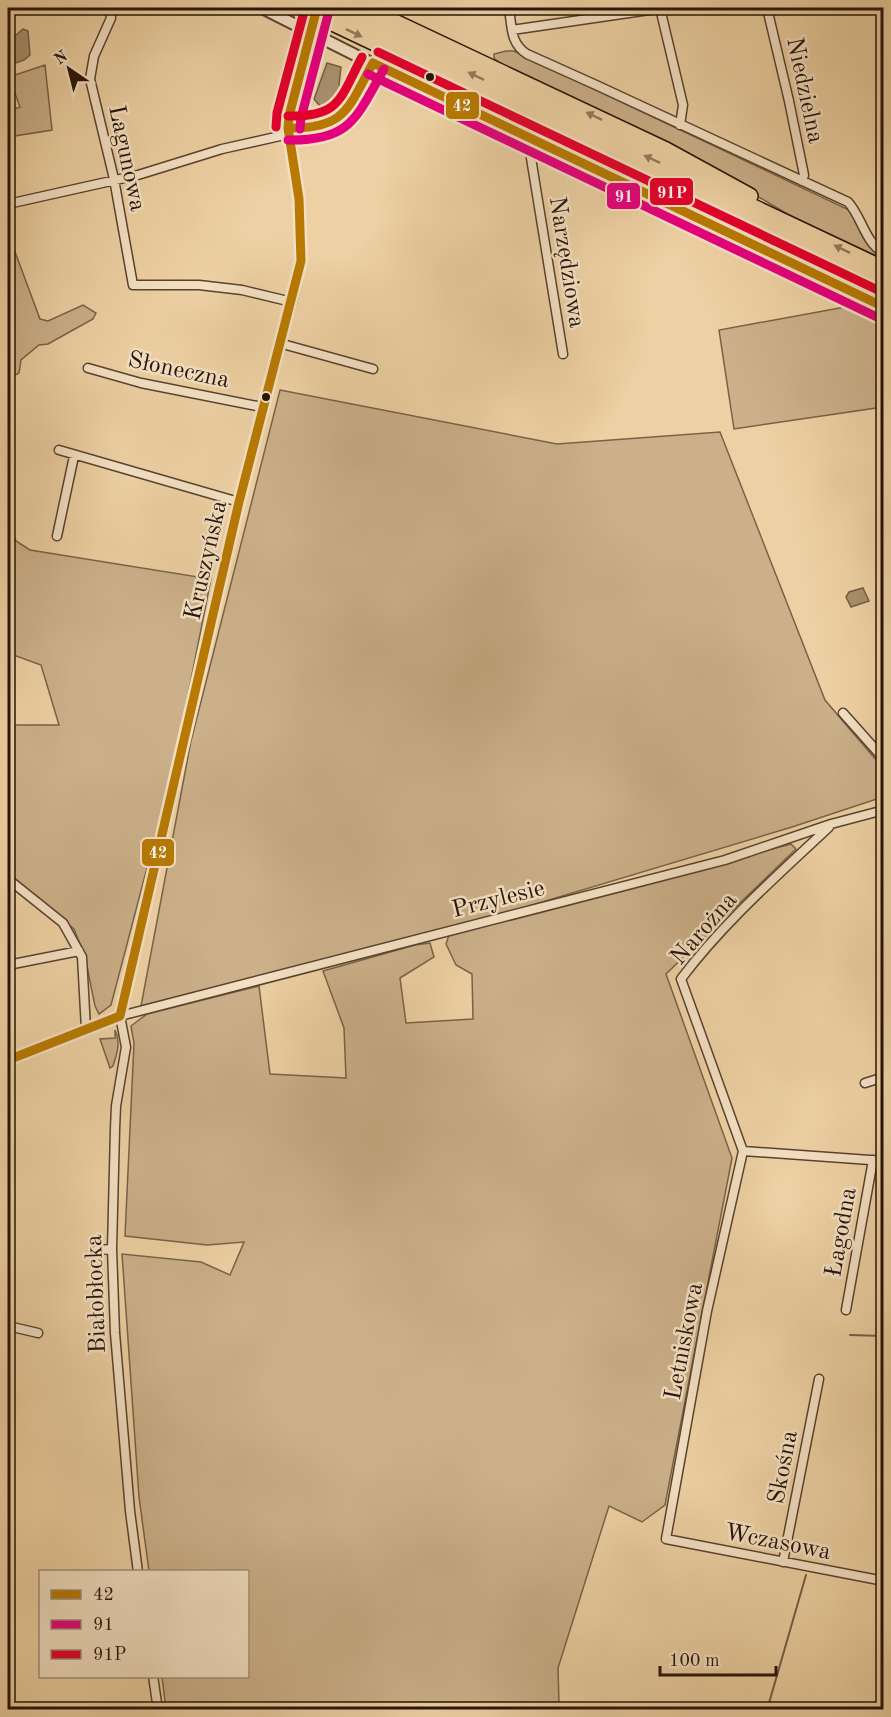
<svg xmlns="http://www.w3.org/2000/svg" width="891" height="1717" font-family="'Old Standard TT',serif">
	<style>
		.green { fill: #cbb089; stroke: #786248; stroke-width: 1.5 }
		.water { fill: #a9906e; stroke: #755e45; stroke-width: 1.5 }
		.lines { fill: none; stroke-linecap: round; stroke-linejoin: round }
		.stream { stroke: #755e45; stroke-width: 2 }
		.minor-casing { stroke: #58422f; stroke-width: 11 }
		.tertiary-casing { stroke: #58422f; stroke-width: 14 }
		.motorway-casing { stroke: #261308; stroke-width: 18 }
		.minor { stroke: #f3e0c3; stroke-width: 8 }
		.tertiary { stroke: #f3e0c3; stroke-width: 10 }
		.motorway { stroke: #edd0a3; stroke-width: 15 }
		.tertiary-bridge-casing { stroke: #58422f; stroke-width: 14; stroke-linecap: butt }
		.tertiary-bridge { stroke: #f3e0c3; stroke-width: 10 }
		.bus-1-casing { stroke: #f3e0c3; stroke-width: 14 }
		.bus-2-casing { stroke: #f3e0c3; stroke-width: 14 }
		.bus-3-casing { stroke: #f3e0c3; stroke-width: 14 }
		.bus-1 { stroke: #b87a02; stroke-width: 9 }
		.bus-2 { stroke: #e5007d; stroke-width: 9 }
		.bus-3 { stroke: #e4002b; stroke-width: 9 }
		.oneway { fill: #937b5d }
		.bus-dot { fill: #261308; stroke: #f3e0c3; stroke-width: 2 }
		.labels { text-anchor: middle; stroke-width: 5; stroke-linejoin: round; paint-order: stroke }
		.street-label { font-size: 24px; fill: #261308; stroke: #f3e0c3 }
		.line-badge { stroke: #f3e0c3; stroke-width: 2 }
		.badge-label { font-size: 16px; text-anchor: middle; font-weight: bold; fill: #fff }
	</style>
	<rect width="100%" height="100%" fill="#edd0a3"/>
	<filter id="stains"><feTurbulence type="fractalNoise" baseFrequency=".00333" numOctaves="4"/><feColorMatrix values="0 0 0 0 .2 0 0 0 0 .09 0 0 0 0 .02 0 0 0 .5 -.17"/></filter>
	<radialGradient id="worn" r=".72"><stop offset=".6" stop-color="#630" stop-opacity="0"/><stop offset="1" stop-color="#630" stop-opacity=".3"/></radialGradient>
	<!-- green -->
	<path class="green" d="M506 51H514L849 210C863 228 859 244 883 256V259L789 215 732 181 505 67 494 58V54Z
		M45 65 52 130 8 137V111L20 107 9 77Z
		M8 233 40 319 48 321 83 305 96 313 93 319 48 344 39 345 21 360 19 373 8 379V338L15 320 8 307Z
		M856 305 883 318V407L734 429 719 330Z
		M280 390 557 444 720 432 825 700 883 768V797L792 827 489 918 490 923 791 844 796 849 666 974 732 1158 665 1505 642 1522 609 1506 558 1668 559 1703 505 1710 166 1709 162 1677 248 1676V1572L149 1571 139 1497 122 1254 201 1262 230 1275 244 1242 207 1245 125 1236 134 1043 131 1026 147 1014 259 986 270 1074 346 1078 344 1028 323 971 415 945 430 943 434 957 400 978 406 1023 473 1019 472 974 456 965 446 944 449 935 487 918 141 1006 190 746H179L111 1005 99 1014 95 1006 85 957 74 929 8 876V725H59L41 665 8 653V518L16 541 30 550 211 579 178 745H190Z
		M115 1030C121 1042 117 1054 113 1066L110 1068 100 1039 115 1038Z"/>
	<!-- water -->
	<path class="water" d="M23 29 28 31 30 55 24 60 10 65 8 64C7 44 8 41 23 29Z
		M327 63 341 67 339 84 341 91C335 97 329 105 320 106L314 99Z
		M863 588 869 601 851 607 846 597 849 592Z"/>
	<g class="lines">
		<!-- stream -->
		<path class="stream" d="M850 1335 884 1336
			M767 1710 806 1575"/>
		<!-- minor casing -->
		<g class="minor-casing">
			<path id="minor" d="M110 8 111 18 94 56 90 79 114 179 133 285H199L242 290 292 302
				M509 8C512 27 510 43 527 54L596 85 848 202C862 217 865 243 884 253
				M660 8 683 105 680 125
				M767 8 789 101 804 175 802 181
				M512 30 663 8
				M533 141 531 158 563 354
				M8 204 138 175 222 149 289 134
				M279 343 373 369
				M88 368 141 383 262 407
				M59 450 239 502
				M57 536 74 456
				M843 713 884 759
				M8 879 63 923 82 957 86 1029
				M8 965 79 951
				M8 1060 120 1016 725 860 831 824 884 810
				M865 1083 884 1077
				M743 1151 707 1311 666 1539 884 1581
				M743 1151 681 979C723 923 778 875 829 827
				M743 1151 884 1161
				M97 1250 112 1249
				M846 1310 873 1160
				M8 1326 38 1333
				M783 1562 819 1379
				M138 1572 130 1511 115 1333 112 1249 115 1129 116 1106 126 1047 120 1016 239 502 279 343 292 302 301 261 299 199 288 128
				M153 1676 158 1710"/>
		</g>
		<!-- tertiary casing -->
		<g class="tertiary-casing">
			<path id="tertiary" d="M262 8 389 72 884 307
				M308 42 289 116 288 128C297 128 307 129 316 127 350 123 358 88 373 63"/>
		</g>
		<!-- motorway casing -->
		<g class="motorway-casing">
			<path id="motorway" d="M301 8 884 284
				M333 8 884 269
				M365 8 666 150 750 196"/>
		</g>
		<!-- minor -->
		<use href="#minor" class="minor"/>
		<!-- tertiary -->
		<use href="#tertiary" class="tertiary"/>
		<!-- motorway -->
		<use href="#motorway" class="motorway"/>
		<!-- tertiary-bridge casing -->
		<g class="tertiary-bridge-casing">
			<path id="tertiary-bridge" d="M308 42 317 8"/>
		</g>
		<!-- tertiary-bridge -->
		<use href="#tertiary-bridge" class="tertiary-bridge"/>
		<!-- bus-1 casing -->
		<g class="bus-1-casing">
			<path id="bus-1" d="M288 128C346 129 348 108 373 63L884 307
				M8 1060 120 1016 239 502 301 261 299 199 288 128 289 116 317 8"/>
		</g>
		<!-- bus-2 casing -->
		<g class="bus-2-casing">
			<path id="bus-2" d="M368 74 879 318
				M300 129 301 118 329 11
				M288 140C351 141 356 118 384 69"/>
		</g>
		<!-- bus-3 casing -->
		<g class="bus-3-casing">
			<path id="bus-3" d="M378 52 884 293
				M288 116C341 117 340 98 362 57
				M276 127 277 113 305 8"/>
		</g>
		<!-- bus-1 -->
		<use href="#bus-1" class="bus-1"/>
		<!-- bus-2 -->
		<use href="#bus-2" class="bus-2"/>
		<!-- bus-3 -->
		<use href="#bus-3" class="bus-3"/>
	</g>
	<!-- one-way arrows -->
	<defs><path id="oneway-solid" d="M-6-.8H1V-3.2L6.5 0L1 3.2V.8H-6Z" transform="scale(1.5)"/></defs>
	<g class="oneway">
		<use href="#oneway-solid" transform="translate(354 33) rotate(26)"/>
		<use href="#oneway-solid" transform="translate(476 76) rotate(-154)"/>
		<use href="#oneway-solid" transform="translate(594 116) rotate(-154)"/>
		<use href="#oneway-solid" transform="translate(652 159) rotate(-155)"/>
		<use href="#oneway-solid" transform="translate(842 249) rotate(-154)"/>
	</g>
	<!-- markers -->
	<g class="bus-dot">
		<circle cx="430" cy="77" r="5"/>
		<circle cx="266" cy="397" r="5"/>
	</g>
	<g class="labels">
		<!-- street labels -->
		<g class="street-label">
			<text transform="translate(806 90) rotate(78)" y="8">Niedzielna</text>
			<text transform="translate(128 158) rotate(78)" y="8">Lagunowa</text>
			<text transform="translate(568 262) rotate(81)" y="8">Narzędziowa</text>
			<text transform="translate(179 369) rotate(12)" y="8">Słoneczna</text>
			<text transform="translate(205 560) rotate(-77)" y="8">Kruszyńska</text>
			<text transform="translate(498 898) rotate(-14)" y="8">Przylesie</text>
			<text transform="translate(703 928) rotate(-49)" y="8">Narożna</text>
			<text transform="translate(840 1232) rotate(-80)" y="8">Łagodna</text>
			<text transform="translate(95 1294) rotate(-92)" y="8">Białobłocka</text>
			<text transform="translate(683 1341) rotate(-79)" y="8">Letniskowa</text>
			<text transform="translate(782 1467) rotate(-79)" y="8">Skośna</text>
			<text transform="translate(778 1541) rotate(11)" y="8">Wczasowa</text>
		</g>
	</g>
	<g class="line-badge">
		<rect x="445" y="91" width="35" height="29" rx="6" fill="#b87a02"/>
		<rect x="649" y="177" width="45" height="29" rx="6" fill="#e4002b"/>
		<rect x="606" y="182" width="35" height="28" rx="6" fill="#e5007d"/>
		<rect x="141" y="838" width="34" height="29" rx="6" fill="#b87a02"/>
	</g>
	<g class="badge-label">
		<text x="462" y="111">42</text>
		<text x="672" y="198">91P</text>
		<text x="624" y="202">91</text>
		<text x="158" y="858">42</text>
	</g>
	<!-- margin -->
	<rect width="891" height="1717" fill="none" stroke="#edd0a3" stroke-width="30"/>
	<rect x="9" y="9" width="873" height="1699" fill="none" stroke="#261308" stroke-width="3"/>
	<rect x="15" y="15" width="861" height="1687" fill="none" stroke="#261308" stroke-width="1.5"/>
	<!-- legend -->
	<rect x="39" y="1570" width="210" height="108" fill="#f3e0c3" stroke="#a18e78" stroke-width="1.5"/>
	<rect x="51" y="1590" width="30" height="9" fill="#b87a02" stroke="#a18e78" stroke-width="1.5"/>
	<text x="93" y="1600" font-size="18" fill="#261308">42</text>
	<rect x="51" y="1620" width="30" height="9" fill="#e5007d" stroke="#a18e78" stroke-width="1.5"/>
	<text x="93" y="1630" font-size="18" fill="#261308">91</text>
	<rect x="51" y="1650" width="30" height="9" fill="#e4002b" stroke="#a18e78" stroke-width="1.5"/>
	<text x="93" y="1660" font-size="18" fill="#261308">91P</text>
	<!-- north arrow -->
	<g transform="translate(69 69) rotate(325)" stroke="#f3e0c3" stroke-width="4.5" paint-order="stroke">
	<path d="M0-4.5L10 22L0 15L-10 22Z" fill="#261308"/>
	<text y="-9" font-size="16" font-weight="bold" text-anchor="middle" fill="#261308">N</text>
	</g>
	<!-- scale -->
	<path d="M660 1666v9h116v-9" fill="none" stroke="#261308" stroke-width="3"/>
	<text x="669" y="1666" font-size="18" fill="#261308" stroke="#f3e0c3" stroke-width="4.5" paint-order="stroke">100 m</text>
	<rect width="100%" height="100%" filter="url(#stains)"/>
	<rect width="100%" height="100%" fill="url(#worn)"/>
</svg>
